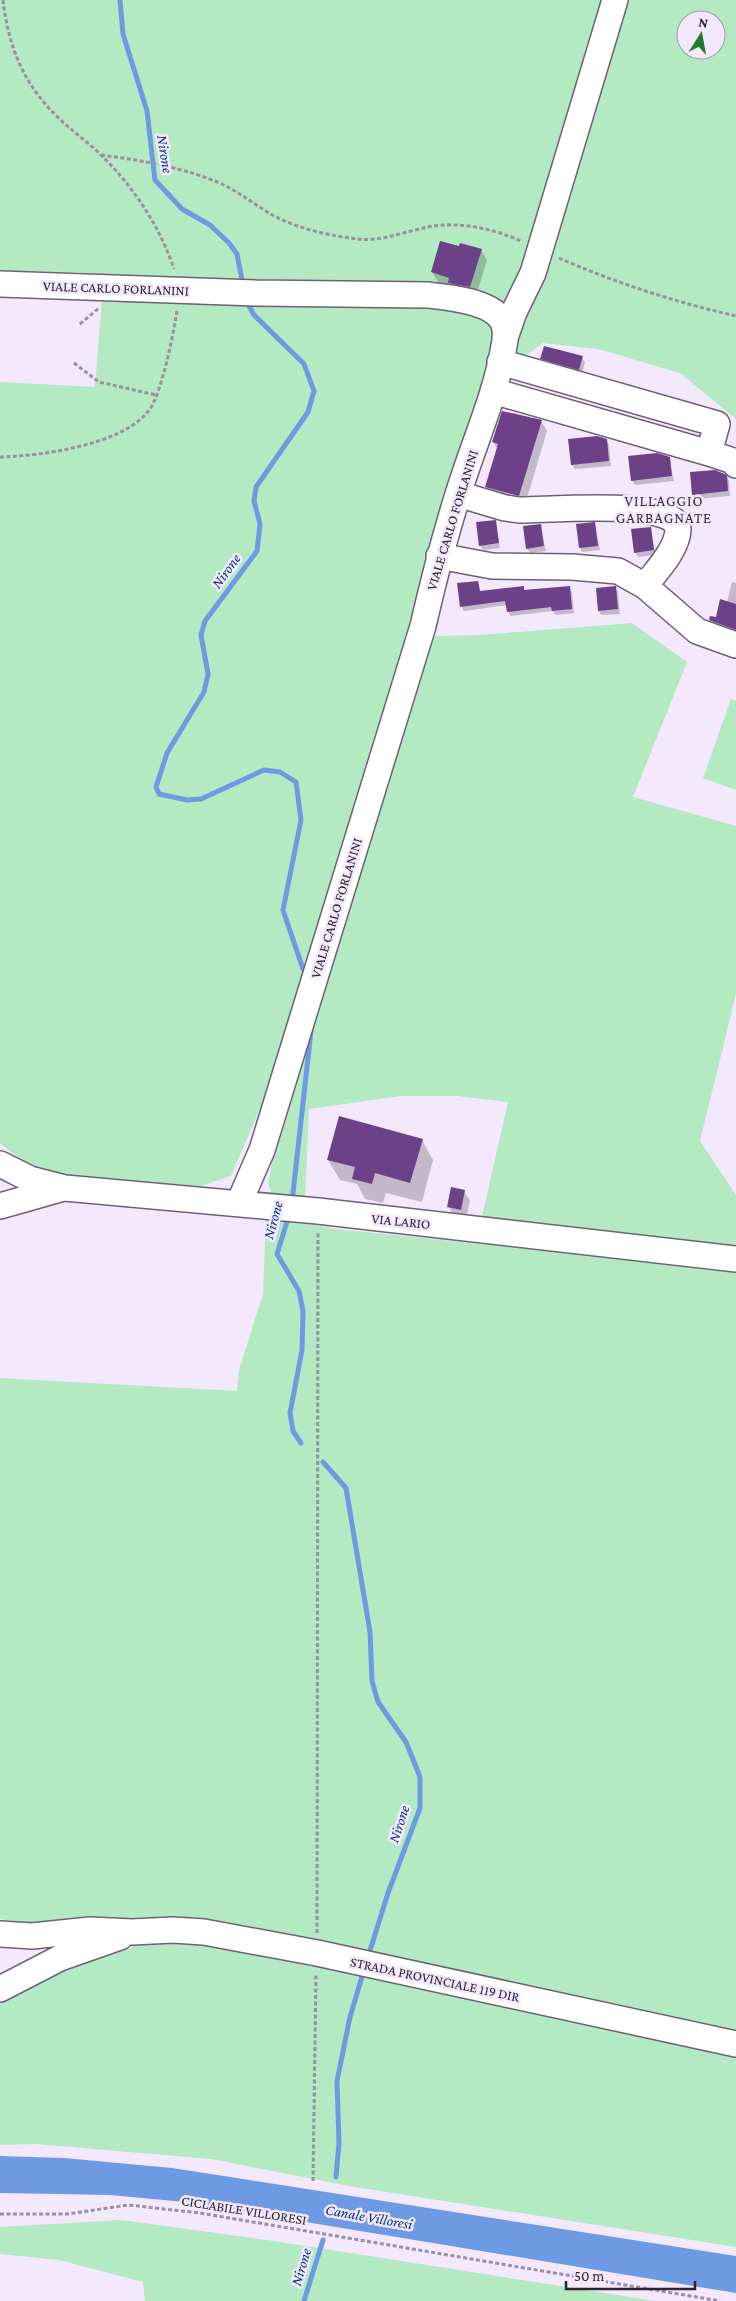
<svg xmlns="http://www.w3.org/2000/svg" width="736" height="2301" font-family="'Crimson Pro',serif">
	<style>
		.green { fill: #b4eac1; fill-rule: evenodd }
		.water { fill: #6e9ae3 }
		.shadow { fill: #0003 }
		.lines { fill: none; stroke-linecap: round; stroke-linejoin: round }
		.stream { stroke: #6e9ae3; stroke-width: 5 }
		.building { fill: #6d4187 }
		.minor-casing { stroke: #6d6077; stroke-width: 28 }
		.path { stroke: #9990a0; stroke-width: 3; stroke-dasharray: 4 2.5; stroke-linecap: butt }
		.minor { stroke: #fff; stroke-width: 25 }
		.labels { text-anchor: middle; stroke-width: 5; stroke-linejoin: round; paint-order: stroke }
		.street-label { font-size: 14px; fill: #2a252f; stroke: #f4e8fd }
		.water-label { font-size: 15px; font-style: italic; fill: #00368a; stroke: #f4e8fd }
		.neighbourhood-label { font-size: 15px; letter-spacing: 1px; fill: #392d41; stroke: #f4e8fd }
	</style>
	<rect width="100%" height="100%" fill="#f4e8fd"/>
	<!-- green -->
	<path class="green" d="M0 0H736V419L680 373 598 349 543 343 483 388 431 636 480 635 632 623 687 662 633 797 736 826V994L700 1141 736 1195V1251L481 1221 508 1102 456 1096H401L309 1109 305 1200 273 1197 268 1184 285 1094 268 1090 231 1176 201 1186 61 1177 23 1162 0 1143V382L95 387 103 286 89 273 79 272 0 271ZM686 20H716V50H686Z
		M731 699 736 701V790L703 778Z
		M266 1216 337 1229 736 1271V2247L349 2186 211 2159 35 2144 0 2145V2003L74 1960 132 1948 127 1919 50 1925 0 1919V1378L237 1391 239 1370 263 1294Z
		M121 2220 267 2240 656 2301H145L143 2282 59 2260 0 2254V2227Z"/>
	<!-- water -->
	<path class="water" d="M0 2156 64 2158 172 2168 736 2256V2293L185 2202 110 2195 0 2193Z"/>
	<!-- shadow -->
	<path class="shadow" d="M481 250 487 260 476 296 438 282 432 272Z
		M542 358H582L585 362 582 374 544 363Z
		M514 413 541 421 547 431 525 505 492 497 487 487 498 450 493 442Z
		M606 440 609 445 611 466 575 469 572 465Z
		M669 458 674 481 635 485 632 480Z
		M726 476 729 481 730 496 696 499 693 494Z
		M495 522 500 548 483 550 480 545Z
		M595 524 600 550 582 552 580 547Z
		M540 525 546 551 530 553 527 548Z
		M650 528 656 555 638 557 635 552Z
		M477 582 481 593 523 587 526 592 569 587 572 592 574 613 555 615 553 611 510 616 507 605 464 611 462 607Z
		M732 582 736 583V645L722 640 711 620 717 619 727 602Z
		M615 587 618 592 620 614 601 615 599 611Z
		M422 1140 433 1160 422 1202 386 1193 383 1203 365 1199 357 1184 340 1180 328 1160Z
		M464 1191 470 1201 466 1219 454 1217 449 1207Z"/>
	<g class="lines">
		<!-- stream -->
		<path class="stream" d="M120 0 123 34 147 111 155 180 182 209 210 225 229 243 237 254 243 285
			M246 300 254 315 304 364 314 391 308 412 256 487 254 501 260 524 257 551 205 621 201 635 208 674 204 692 167 753 156 787 159 794 187 800 201 799 264 770 280 772 296 782 301 820 283 910 303 969
			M292 1202 311 1031
			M289 1215 277 1254 299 1291 303 1311 302 1350 290 1413 293 1431 301 1443
			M323 1462 346 1488 370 1632 372 1681 378 1702 406 1742 420 1777V1808L388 1893 368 1957
			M336 2177 339 2143 337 2081 350 2017 364 1970
			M304 2301 323 2240"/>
	</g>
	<!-- building -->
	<path class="building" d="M440 241 459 246 460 243 482 249 470 287 448 283 449 278 431 272Z
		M544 346 583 356 579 370 540 359Z
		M502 411 542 420 519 496 485 487 498 444 492 442Z
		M597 436 607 439 609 461 571 465 568 439Z
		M657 453 670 457 672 476 631 481 628 456Z
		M715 470 727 475 728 491 692 495 690 472Z
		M496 520 499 543 479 546 476 522Z
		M595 522 598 546 579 548 576 524Z
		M541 524 544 546 526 549 523 526Z
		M651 527 654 550 634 553 631 529Z
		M478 581 480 591 524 586V590L570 586 572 609 552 611 551 607 507 612 505 601 460 607 457 583Z
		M616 586 618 609 598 611 596 588Z
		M720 599 736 604V630L709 620 710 616 716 617Z
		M339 1116 423 1139 410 1183 375 1173 372 1184 352 1179 355 1167 327 1160Z
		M451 1187 465 1190 461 1210 447 1207Z"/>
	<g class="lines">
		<!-- minor casing -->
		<g class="minor-casing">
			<path id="minor" d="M0 284 256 293 428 295C448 297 490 301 502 320 506 327 506 338 504 346 497 389 479 431 465 473 448 523 435 574 423 626L262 1150 239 1203
				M505 338 514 312 533 273 615 0
				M500 362 717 424 709 453
				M493 391 709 453 733 461 736 465
				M458 494 505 508 519 510C542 511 680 497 678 530 677 550 656 571 645 586
				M439 556 492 566 572 567 618 571 645 586 697 631 736 645
				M0 1164 30 1179 65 1188 318 1211 736 1259
				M0 1206 60 1189
				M0 1934 32 1936 90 1930 132 1932 173 1930 204 1932 317 1953 736 2044
				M0 1989 60 1958 120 1937"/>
		</g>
		<!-- path -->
		<path class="path" d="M3 0C9 50 25 88 64 123 76 134 89 143 101 155 133 186 160 227 174 269
			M101 155C139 160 176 166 212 180 235 188 253 204 274 216 299 229 331 236 358 239 383 242 408 230 433 226 464 222 493 229 521 241
			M559 258C616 283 675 302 736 316
			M80 324 99 308
			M74 363 99 382 156 395
			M0 457C40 456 125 445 150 409 162 391 174 332 177 310
			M317 1933 318 1232
			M313 2181 316 1974
			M0 2214H68L128 2205 200 2213 720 2301"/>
		<!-- minor -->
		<use href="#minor" class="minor"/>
	</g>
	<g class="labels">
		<!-- street labels -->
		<g class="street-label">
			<text transform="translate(116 288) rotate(2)" y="5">VIALE CARLO FORLANINI</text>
			<text transform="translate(452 520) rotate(-73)" y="5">VIALE CARLO FORLANINI</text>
			<text transform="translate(336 908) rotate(-73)" y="5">VIALE CARLO FORLANINI</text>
			<text transform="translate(401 1221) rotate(6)" y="5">VIA LARIO</text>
			<text transform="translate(435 1979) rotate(12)" y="5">STRADA PROVINCIALE 119 DIR</text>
			<text transform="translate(244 2210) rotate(9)" y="5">CICLABILE VILLORESI</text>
		</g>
		<!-- water labels -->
		<g class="water-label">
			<text transform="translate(165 154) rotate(81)" y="5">Nirone</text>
			<text transform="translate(226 571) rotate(-54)" y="5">Nirone</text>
			<text transform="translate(273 1220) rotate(-75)" y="5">Nirone</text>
			<text transform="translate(399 1824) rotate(-72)" y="5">Nirone</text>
			<text transform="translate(369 2217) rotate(10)" y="5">Canale Villoresi</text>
			<text transform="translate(301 2267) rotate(-73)" y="5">Nirone</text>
		</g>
		<!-- neighbourhood labels -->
		<g class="neighbourhood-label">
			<text x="664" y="506">VILLAGGIO<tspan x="664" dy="17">GARBAGNATE</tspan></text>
		</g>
	</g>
	<!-- north arrow -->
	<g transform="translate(701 35) rotate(11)"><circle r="24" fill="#f4e8fd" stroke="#a39aab"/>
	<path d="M0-4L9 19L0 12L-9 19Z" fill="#217c2b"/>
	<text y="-8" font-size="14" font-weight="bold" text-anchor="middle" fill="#2a252f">N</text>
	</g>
	<!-- scale -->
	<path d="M566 2281v8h129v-8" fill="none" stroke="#2a252f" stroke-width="2.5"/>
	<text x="574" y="2281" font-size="15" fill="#2a252f" stroke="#f4e8fd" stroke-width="4" paint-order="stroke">50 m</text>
</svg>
